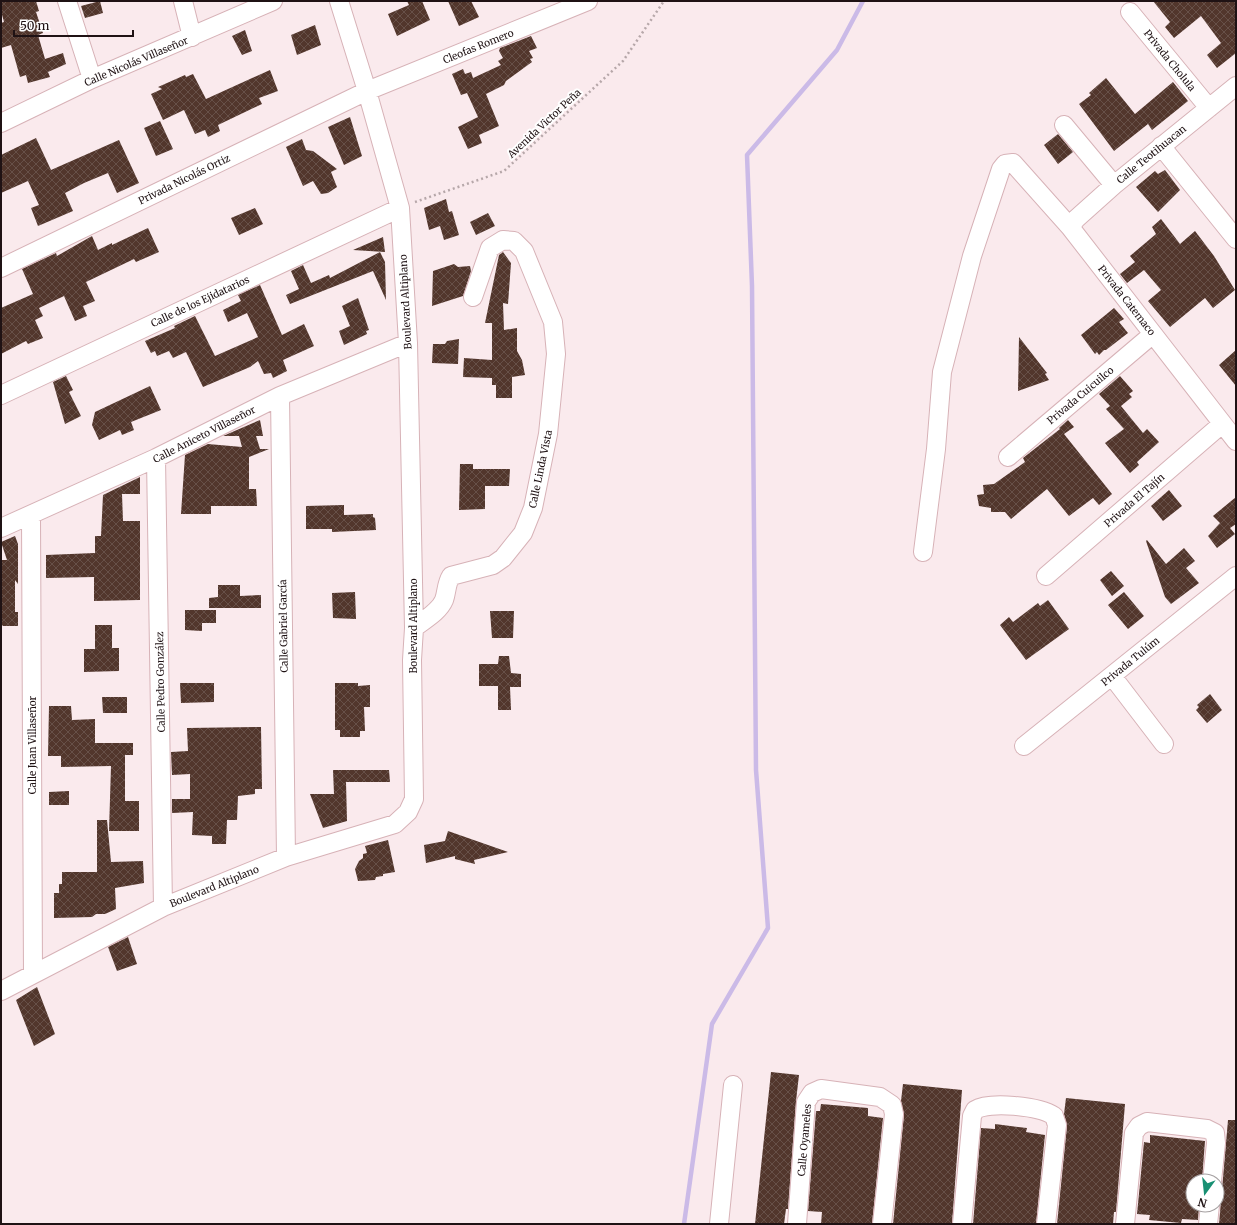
<svg xmlns="http://www.w3.org/2000/svg" width="1237" height="1225" font-family="Merriweather,serif">
	<style>
		.lines { fill: none; stroke-linecap: round; stroke-linejoin: round }
		.stream { stroke: #cbbae7; stroke-width: 4.5 }
		.building { fill: url(#building-cross-hatch) }
		.minor-casing { stroke: #d7b2b7; stroke-width: 20 }
		.path { stroke: #b6a7a9; stroke-width: 2.5; stroke-dasharray: 2 3; stroke-linecap: butt }
		.minor { stroke: #fff; stroke-width: 18 }
		.labels { text-anchor: middle; stroke-width: 4; stroke-linejoin: round; paint-order: stroke }
		.street-label { font-size: 10px; fill: #1f1214; stroke: #fff }
	</style>
	<defs>
		<pattern id="building-cross-hatch" width="8" height="8" patternUnits="userSpaceOnUse"><rect width="8" height="8" fill="#52362c"/><path d="M0 0l8 8M0 8l8-8" fill="none" stroke="#675048"/></pattern>
	</defs>
	<rect width="100%" height="100%" fill="#faeaed"/>
	<g class="lines">
		<!-- stream -->
		<path class="stream" d="M684 1224 712 1024 768 928 756 770 752 286 747 155 837 50 863 1"/>
	</g>
	<!-- building -->
	<path class="building" d="M1 1H36L39 11 36 12 43 33 38 35 45 59 63 53 66 64 48 72 50 77 28 83 26 75 20 77 11 45 1 48V23L4 22 1 11Z
		M100 1 103 13 85 18 81 6Z
		M407 1H422L430 20 397 36 388 14 409 5Z
		M448 1H471L479 17 459 26Z
		M1153 1H1236V53L1217 68 1207 55 1221 43 1201 16 1174 38 1165 27 1170 22Z
		M315 25 321 45 297 55 291 35Z
		M245 30 252 51 242 55 232 36Z
		M531 36 537 48 529 51 533 58 530 59 532 62 506 81 504 85 486 94 499 126 479 135 482 143 468 149 458 127 478 117 467 93 461 95 452 74 463 69 465 74 471 72 473 78 501 65 498 61 503 58 499 51 500 48Z
		M270 70 278 91 259 98 262 104 218 125 220 131 208 137 205 130 195 134 184 110 163 120 151 94 162 89 158 87 185 75 186 77 193 74 206 99Z
		M1106 78 1135 114 1173 82 1188 101 1152 130 1148 124 1114 151 1079 104 1091 95 1089 93Z
		M350 117 362 156 344 165 328 127Z
		M160 121 173 149 156 156 144 128Z
		M1058 134 1073 152 1058 164 1044 145Z
		M36 138 51 170 119 140 139 183 117 193 108 173 84 183 65 193 73 211 38 226 31 208 39 205 28 181 1 193V155Z
		M302 139 306 150 313 151 337 169 331 172 337 187 328 193 321 194 313 181 303 186 286 147Z
		M1165 170 1180 190 1158 212 1136 187 1155 171 1158 174Z
		M446 199 449 212 452 211 459 235 444 240 440 226 429 230 424 208Z
		M255 208 263 224 239 235 231 218Z
		M488 213 495 226 476 235 470 222Z
		M1161 219 1180 244 1195 231 1214 256 1235 290 1213 308 1205 298 1170 327 1148 301 1161 290 1144 270 1127 283 1120 274 1135 262 1130 256 1156 234 1152 227Z
		M148 228 159 252 136 262 134 259 86 282 95 301 83 306 87 316 75 321 64 296 39 308 43 316 35 320 43 338 28 344 26 341 1 354V308L33 294 22 269 56 253 57 256 92 236 98 250 112 243V245Z
		M383 237 385 252 353 250Z
		M380 252 385 262 386 300 373 271 290 304 286 295 299 289 291 271 303 265 311 283 329 275 330 278Z
		M503 252 511 263 508 304 503 303 504 330 517 328V351L522 360 525 375 512 377V398H496V385H492V378L463 377 464 358 492 360V323H485L499 255Z
		M454 264 458 267 470 266 471 271 463 296 432 306 433 271Z
		M260 285 282 335 304 324 314 346 283 360 287 371 273 378 271 373 264 374 258 361 250 367 203 387 186 352 173 358 169 351 157 356 155 351 151 353 145 341 175 328 174 326 195 316 215 356 258 337 247 313 228 322 223 310 241 301 238 295Z
		M358 298 369 330 366 331 367 334 344 345 339 331 350 326 342 306Z
		M1114 308 1124 319 1119 322 1128 333 1106 350H1104L1099 355 1097 352 1095 354 1081 335Z
		M1019 337 1047 373 1045 374 1049 380 1018 391Z
		M459 339 458 364 432 363 433 344H445L447 341Z
		M1236 350V386L1219 365Z
		M66 376 73 390 69 392 81 416 65 424 53 382Z
		M1120 376 1133 391 1129 394 1132 397 1121 406 1143 433 1147 429 1159 442 1137 462 1139 465 1130 473 1105 443 1124 429 1106 409 1110 406 1099 394Z
		M150 386 161 410 131 422 134 430 122 435 120 430 99 440 92 425 95 412Z
		M260 420 263 436H256L260 449H269L249 457V489H256L257 506H211V514H181L185 455 208 444 242 447 239 436H223Z
		M1068 420 1074 427 1064 434 1112 494 1099 505 1093 498 1069 516 1047 489 1011 519 1005 512H991V508L979 506 977 495 984 494 983 485 994 484 1025 462 1023 458 1060 429 1062 431 1059 428Z
		M460 464H473V469H510L509 486H485V509L459 510Z
		M140 477V494H122L123 521H140V600L94 601V577L46 578V555L95 553V536H101L103 495Z
		M1169 490 1182 506 1163 521 1151 506Z
		M1236 497V524L1230 528 1235 534 1217 548 1208 536 1220 523 1213 516Z
		M344 505V515L373 514V517L375 518 376 530 332 532V529H306V506Z
		M15 536 18 544V584L15 580V612H18V626H3L1 624V560H7L1 542Z
		M1147 540 1166 564 1184 548 1195 561 1186 568 1199 583 1171 604 1165 597 1146 541Z
		M1111 571 1124 586 1112 596 1100 580Z
		M218 585H240V596L261 595V608H209V598L218 597Z
		M355 592 356 619 333 618 332 593Z
		M1124 592 1144 616 1128 629 1108 605Z
		M1048 600 1069 629 1026 660 1000 625 1009 617 1013 622 1038 603 1040 606Z
		M185 610H216V623H202V631L185 630Z
		M490 611H514L513 638H492Z
		M95 625H112V648H119V671L84 672V649H95Z
		M499 656H509L511 673 521 674V687H510L511 710H498V686H479V664H498Z
		M180 683H214V702L181 703Z
		M335 683H358V686L370 685V707H364L365 731H360V737H340V730H335Z
		M1210 694 1222 710 1207 723 1196 710 1199 707 1197 705Z
		M102 697H127V713H103Z
		M49 706H71L72 720 95 719V743H133V755H125V801H139V831H109L111 766 61 767V756H48Z
		M261 727 262 789H255V794L238 796 237 820H227L226 844H212V836L192 835 193 812 172 813V799H190V774L172 775 171 752 188 751 187 728Z
		M333 770H389L390 782H346L347 821 323 828 310 794H334Z
		M69 791V805H49V792Z
		M97 820H107L111 862 143 861 144 883 115 888 116 909 105 914H96L92 917 54 918V893H59V884H62V872H97Z
		M448 831 508 852 474 860 475 864 455 859V856L426 863 424 845 445 841Z
		M388 840 395 872 383 874V876L376 877 375 880 358 881 355 869 359 861 363 858V854L367 853 365 846Z
		M128 937 137 964 117 971 108 947Z
		M37 987 55 1034 34 1046 16 1000Z
		M771 1072 799 1075 796 1101 788 1209H786L784 1224H755Z
		M903 1084 962 1090 952 1224H893L904 1115 901 1101Z
		M1066 1098 1125 1104 1116 1212H1114L1113 1224H1057L1067 1126 1064 1114Z
		M821 1104 868 1108V1116L883 1118 872 1224H821L822 1212 808 1211 816 1111H820Z
		M1228 1120H1236V1224H1219Z
		M995 1124 1027 1128 1026 1132 1045 1135 1036 1224H973L981 1128 995 1129Z
		M1150 1135 1205 1141 1202 1181H1193V1205L1199 1206 1198 1220 1182 1219 1181 1223 1149 1220 1150 1215 1137 1214 1144 1142 1150 1143Z"/>
	<g class="lines">
		<!-- minor casing -->
		<g class="minor-casing">
			<path id="minor" d="M67 1 92 79
				M183 1 192 37
				M1130 12 1209 108
				M1 123 92 79 273 1
				M1064 125 1114 185
				M1161 146 1236 239
				M1070 227 1076 219 1114 185 1236 86
				M1 268 367 91 588 1
				M1 395 400 208
				M280 396 286 857
				M1008 457 1153 334
				M156 458 163 907
				M31 516 33 974
				M1 528 156 458 280 396 408 343
				M923 552 936 449 942 372 972 256 1001 169 1005 164 1013 163 1070 227 1236 441
				M1046 576 1222 424
				M414 628C424 620 439 612 444 600 447 592 446 584 451 576L493 565 503 558 523 533 533 508 548 434 556 354 553 322 524 251 514 241 503 240 490 248 473 297
				M1112 676 1164 744
				M1024 746 1236 576
				M1 991 163 907 286 857 395 824 408 812 414 799 412 660 414 628 408 343 400 208 367 91 339 1
				M719 1224 733 1085
				M797 1224 806 1102 812 1093 821 1089 880 1097 892 1105 894 1114 882 1224
				M962 1224 972 1116 975 1110C989 1101 1039 1106 1054 1116L1057 1125 1046 1224
				M1125 1224 1134 1133 1139 1126 1147 1122 1207 1129 1215 1133 1216 1143 1212 1181
				M1208 1224 1210 1205"/>
		</g>
		<!-- path -->
		<path class="path" d="M415 202 504 171 623 61 664 1"/>
		<!-- minor -->
		<use href="#minor" class="minor"/>
	</g>
	<g class="labels">
		<!-- street labels -->
		<g class="street-label">
			<text transform="translate(478 46) rotate(-22)" y="4">Cleofas Romero</text>
			<text transform="translate(1170 60) rotate(51)" y="4">Privada Cholula</text>
			<text transform="translate(136 61) rotate(-23)" y="4">Calle Nicolás Villaseñor</text>
			<text transform="translate(544 123) rotate(-43)" y="4">Avenida Victor Peña</text>
			<text transform="translate(1151 154) rotate(-39)" y="4">Calle Teotihuacan</text>
			<text transform="translate(184 179) rotate(-26)" y="4">Privada Nicolás Ortiz</text>
			<text transform="translate(1127 300) rotate(52)" y="4">Privada Catemaco</text>
			<text transform="translate(200 301) rotate(-25)" y="4">Calle de los Ejidatarios</text>
			<text transform="translate(405 302) rotate(-93)" y="4">Boulevard Altiplano</text>
			<text transform="translate(1080 395) rotate(-40)" y="4">Privada Cuicuilco</text>
			<text transform="translate(204 434) rotate(-27)" y="4">Calle Aniceto Villaseñor</text>
			<text transform="translate(540 469) rotate(-78)" y="4">Calle Linda Vista</text>
			<text transform="translate(1134 500) rotate(-41)" y="4">Privada El Tajín</text>
			<text transform="translate(283 626) rotate(-91)" y="4">Calle Gabriel García</text>
			<text transform="translate(413 626) rotate(-90)" y="4">Boulevard Altiplano</text>
			<text transform="translate(1130 661) rotate(-39)" y="4">Privada Tulúm</text>
			<text transform="translate(160 682) rotate(-91)" y="4">Calle Pedro González</text>
			<text transform="translate(32 745) rotate(-90)" y="4">Calle Juan Villaseñor</text>
			<text transform="translate(214 886) rotate(-22)" y="4">Boulevard Altiplano</text>
			<text transform="translate(804 1140) rotate(-85)" y="4">Calle Oyameles</text>
		</g>
	</g>
	<!-- border -->
	<rect width="1237" height="1225" fill="none" stroke="#1f1214" stroke-width="4"/>
	<!-- north arrow -->
	<g transform="translate(1205 1193) rotate(195)"><circle r="19" fill="#ffffff" stroke="#a5a0a1"/>
	<path d="M0-3L7 15L0 10L-7 15Z" fill="#199073"/>
	<text y="-6" font-size="11" font-weight="bold" text-anchor="middle" fill="#1f1214">N</text>
	</g>
	<!-- scale -->
	<path d="M14 30v6h119v-6" fill="none" stroke="#1f1214" stroke-width="2"/>
	<text x="20" y="30" font-size="12" fill="#1f1214" stroke="#ffffff" stroke-width="3" paint-order="stroke">50 m</text>
</svg>
